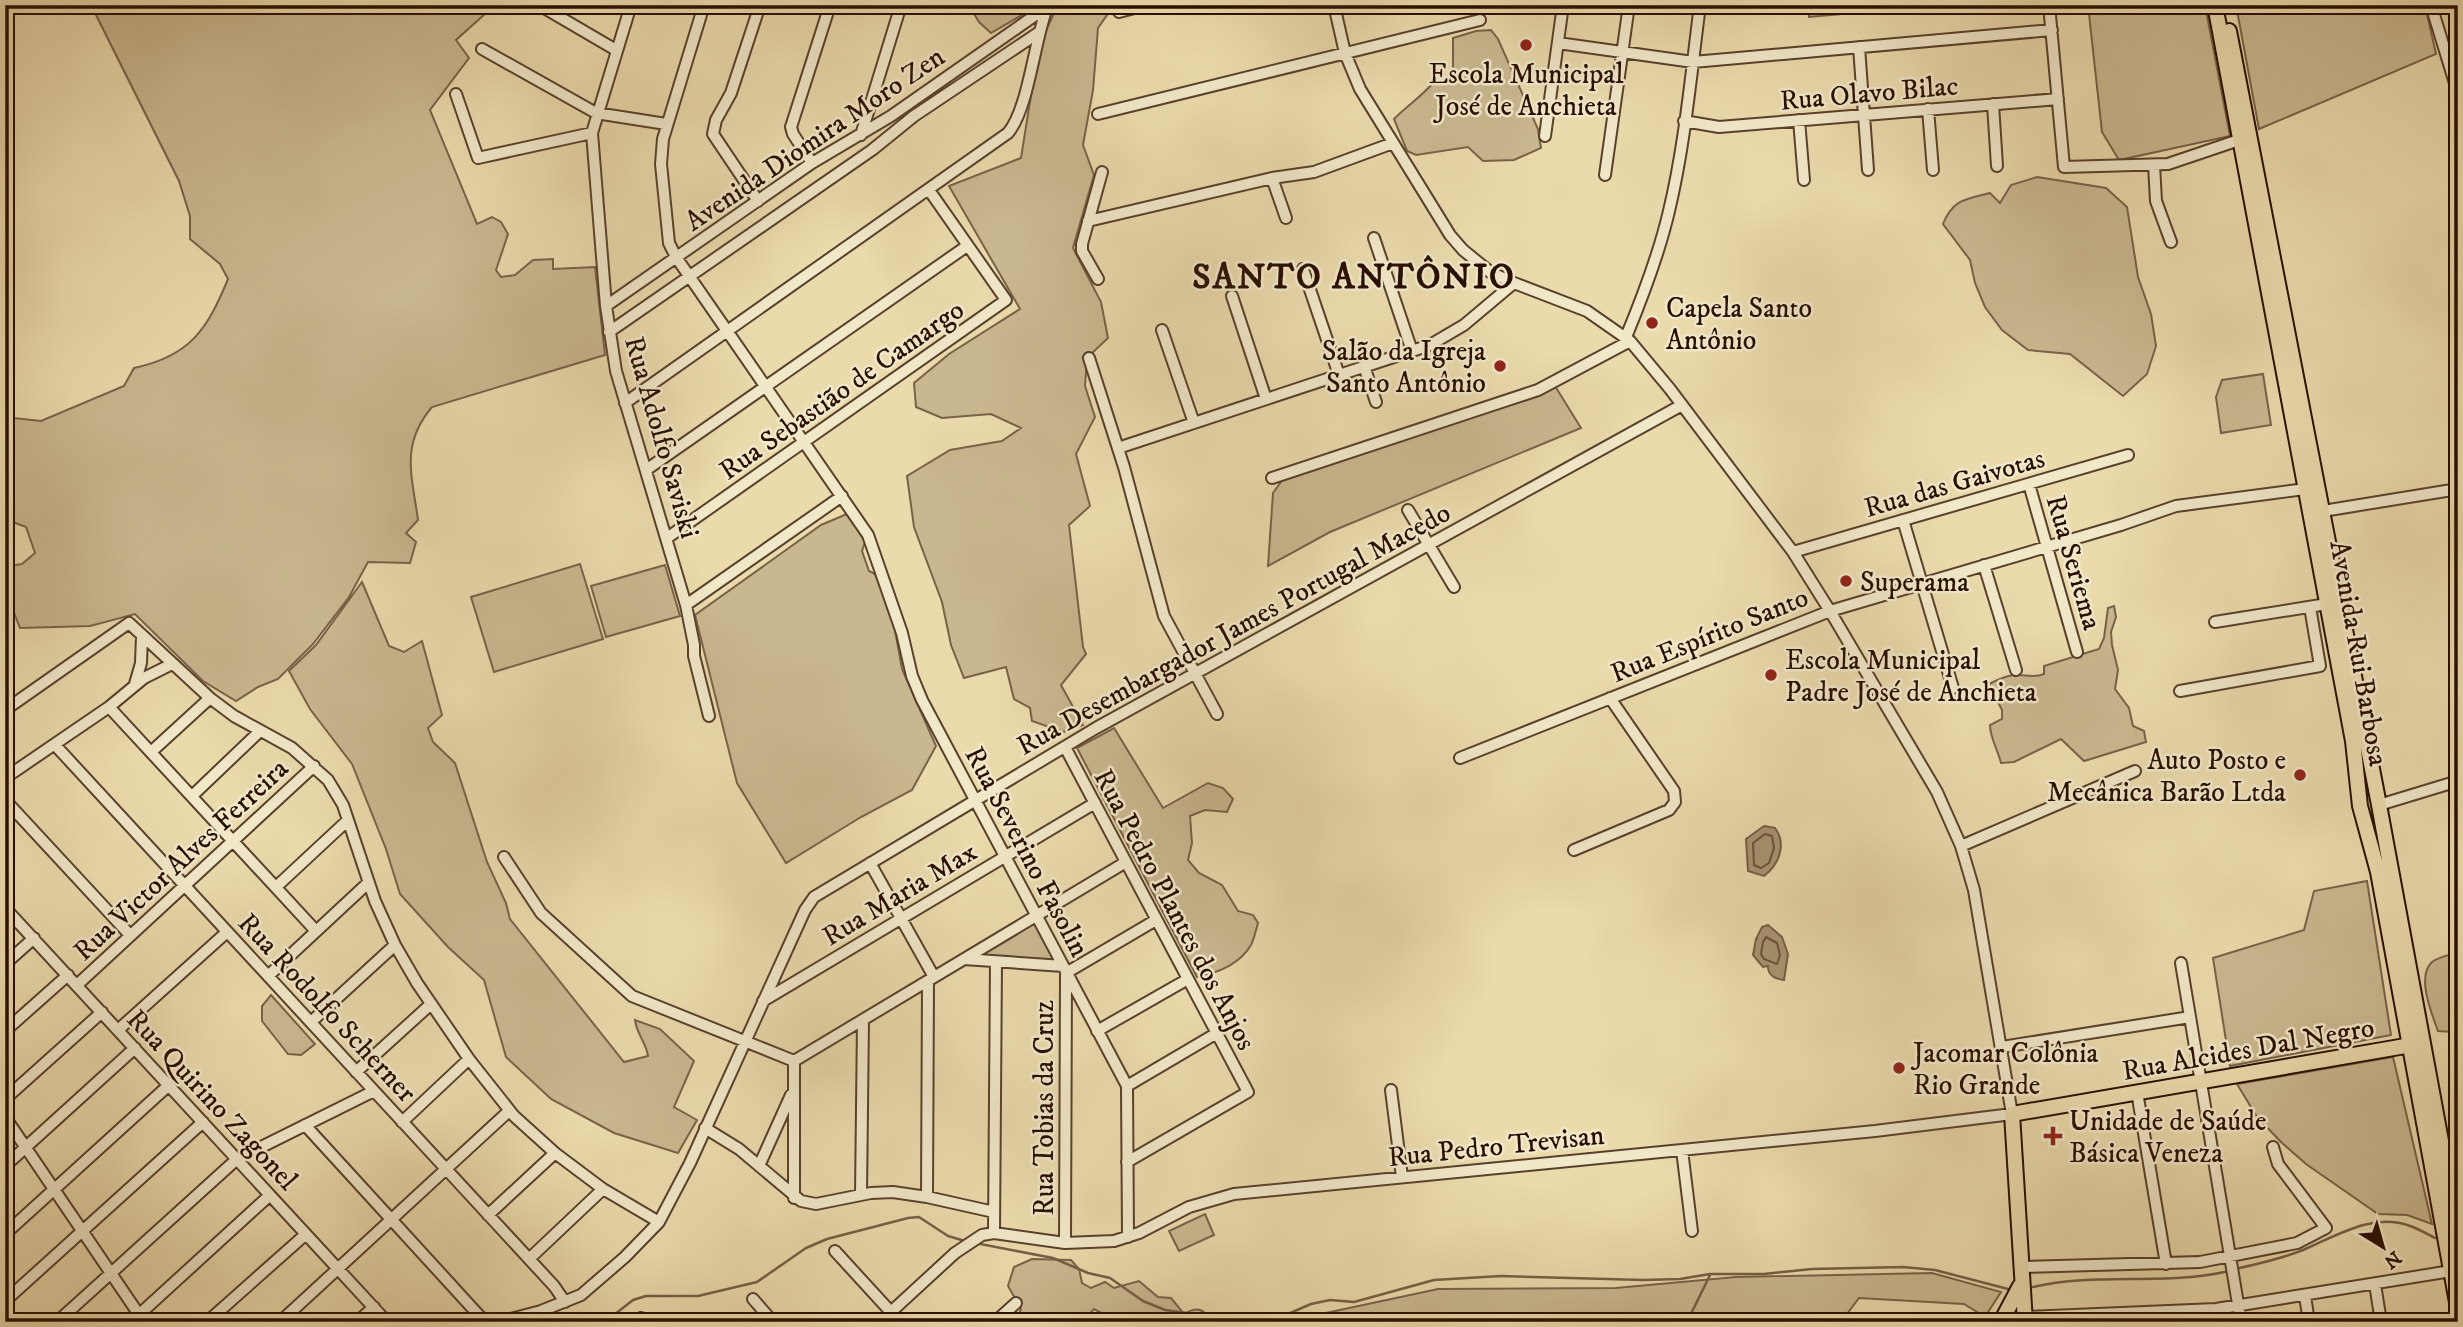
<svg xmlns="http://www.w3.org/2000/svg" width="2463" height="1327" viewBox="0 0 2463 1327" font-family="'IM FELL DW Pica',serif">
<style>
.green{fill:#c9b78f;stroke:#786248;stroke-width:2}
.water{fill:#a89572;stroke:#755f44;stroke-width:2}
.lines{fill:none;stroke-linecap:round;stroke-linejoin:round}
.shore{stroke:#685239;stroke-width:2}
.stream{stroke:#755f44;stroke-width:2.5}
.minor-casing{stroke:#58412b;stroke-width:14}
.major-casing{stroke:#280e00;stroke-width:18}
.minor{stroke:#f1e7c9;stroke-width:10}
.major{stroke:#eadaac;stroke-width:14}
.poi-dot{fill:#8f2418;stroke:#f1e7c9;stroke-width:2.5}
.labels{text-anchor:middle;stroke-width:5;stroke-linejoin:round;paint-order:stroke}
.poi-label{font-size:28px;fill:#280e00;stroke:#f1e7c9;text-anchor:start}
.street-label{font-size:28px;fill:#280e00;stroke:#f1e7c9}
.district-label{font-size:35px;font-weight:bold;letter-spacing:2px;fill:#280e00;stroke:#f1e7c9}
</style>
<rect width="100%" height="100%" fill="#eadaac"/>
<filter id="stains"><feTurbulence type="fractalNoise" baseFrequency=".00286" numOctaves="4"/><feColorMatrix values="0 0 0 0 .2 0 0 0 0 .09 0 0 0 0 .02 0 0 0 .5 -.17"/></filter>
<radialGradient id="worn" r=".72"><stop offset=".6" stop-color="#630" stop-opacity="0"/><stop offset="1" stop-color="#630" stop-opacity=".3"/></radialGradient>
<path class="green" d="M91,5H495L456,40L469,58L430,110L477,224L492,217L501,222L508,234L496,270L501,277L515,275L533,260L553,259V269L595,267L605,355L432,407C400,445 412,475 418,520L406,533L416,542L410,563L368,562L349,597L313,644L278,679L258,687L236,701L203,681L135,614L90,626L20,628L13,610L9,566L22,564L35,553L26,527L13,522L5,525V417L41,421L124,386L134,368C190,356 207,330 228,279L220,264L190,239V216L179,181Z
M969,5H1039L991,33L979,22Z
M1058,5H1114L1098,28L1093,90L1083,145L1094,175L1073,248L1101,302L1108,338L1087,358L1085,386L1095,417L1076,454L1090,506L1069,525L1083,647L1086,654L1061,685L1083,725L1064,732L1032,721L1030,708L1014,699L1006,667L964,678L951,645L942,602L914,527L907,476L950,450L1002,441L1021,428L991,414L942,418L916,407L914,383L949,354L1020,309L949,186L1021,158L1039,45Z
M1808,5H1946L1809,17Z
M2088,5H2205L2230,136L2119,160L2102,132Z
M2236,5H2425L2436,54L2259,129Z
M1491,30L1498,39L1538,129L1541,148L1514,160L1483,161L1468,147L1416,155L1407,151L1394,119C1407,106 1422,96 1434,82L1439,84L1453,81V38L1476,31Z
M2037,177L2106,188L2127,207L2138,277L2151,314L2156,346L2147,374L2123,396L2070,354L2028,350L2002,330L1985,307L1975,283L1970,260L1943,224C1953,199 1966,199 1990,193L2000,203L2011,185Z
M2263,374L2271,425L2221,433L2216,397L2222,380Z
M1555,386L1581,428L1330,532L1268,566L1273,493L1283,479L1394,441L1527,400Z
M849,513L865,542L862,551L869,571L875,574L893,619L902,669L936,746L912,790L861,817L786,863L737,783L695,615L821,525Z
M580,564L603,639L494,672L471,597Z
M665,565L680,616L606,637L591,586Z
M362,582L389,646L404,652L422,641L442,715L428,728L433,742L455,763L487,862L506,903L510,919L624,1062L648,1056C646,1042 637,1035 635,1020L660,1029L694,1061L674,1107L697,1120L678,1153L614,1133L551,1099L506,1057L484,980L448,947L400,894L386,849L352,764L310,709L289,671L316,645Z
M2114,606L2116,617L2111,632L2112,645L2118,670L2115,689L2129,708L2133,726L2144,731L2146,742L2084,761L2061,739L2014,762L2001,763C1998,750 1990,738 1990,725L2002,719V710L1989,684C1997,680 2005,676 2013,675C2025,674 2033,679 2044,674V666L2099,649L2104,638L2108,608Z
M1114,728L1163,808L1208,783L1223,788L1233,799L1227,812L1205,810L1190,816L1192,843L1188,860L1199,873L1222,885L1238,911L1253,915L1258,923C1256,930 1254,939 1251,945C1240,964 1217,973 1197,977L1077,748Z
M2367,881L2391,1035L2230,1066L2213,958L2304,930L2314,891Z
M1035,920L1058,962L971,957Z
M2458,952V1029L2453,1032L2438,1031C2432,1014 2416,977 2432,962C2438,957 2450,955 2458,952Z
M271,995L315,1044L301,1055L288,1054L262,1021V1006Z
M2393,1057L2432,1224L2407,1215L2378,1214L2306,1164L2281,1142L2257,1117L2237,1084Z
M1205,1214L1214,1235L1179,1251L1169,1231Z
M1032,1259L1071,1260L1079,1269L1082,1283L1091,1288L1105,1282L1114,1288L1139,1281L1158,1297L1171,1298L1184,1314C1199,1305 1203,1310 1214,1322H1118L1094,1309L1082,1322H1048L1037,1314C1031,1318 1025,1325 1017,1319L1021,1309L1008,1286L1014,1267Z
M1932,1273L2001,1292L1985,1317L1964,1304L1859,1298L1841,1322H1218L1307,1317L1438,1289L1616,1288L1736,1277Z"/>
<path class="water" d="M1764,826L1775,828C1787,844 1779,865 1764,876L1748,871L1746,839Z
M1768,925L1782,937L1788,954L1784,980C1775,979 1768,976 1768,966L1763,967L1753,955L1756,939L1762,927Z"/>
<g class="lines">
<path class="shore" d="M1765,834L1772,836L1774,848L1769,863L1761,868L1754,865L1753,843Z
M1766,937L1777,943L1780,955L1777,964L1764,959L1761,954L1763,942Z"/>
<path class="stream" d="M975,1243L1053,1258L1088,1273L1110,1278L1143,1301L1165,1310L1201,1315L1232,1314L1246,1319L1263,1321L1281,1317L1311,1304L1330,1300L1354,1302L1434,1280L1501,1276L1643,1280L1680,1279L1710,1274H1764L1812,1269L1903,1267L1935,1270L2008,1289
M2235,1269C2258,1264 2281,1259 2303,1250C2336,1236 2373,1212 2410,1226C2419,1229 2427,1234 2435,1238
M2033,1287C2097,1272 2165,1286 2229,1271
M605,1322L633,1300L646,1296H698L757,1282L806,1248L827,1239L908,1218L919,1217L948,1236L965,1241
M1687,1322L1710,1275"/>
<defs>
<path id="minor" d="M539,5L616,50
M631,5L592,133L606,306L616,371L686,605L694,645V656L709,716
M704,5L663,139L661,164L669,243L676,257L868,535L902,633L912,676L922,700L1127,1086L1128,1237
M2049,5L2064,167L2168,164L2239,140
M2431,5L2458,93
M1119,12L1146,5
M1558,43L1693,62L2052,30
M1859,47L1868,170
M482,49L596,113L666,124
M456,94L478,158L592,133
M1993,104L1997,166
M1928,109L1933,170
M1098,114L1480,20
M1799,120L1804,180
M1684,121L1719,127L2058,99
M861,135L901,5
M1545,136L1563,5
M812,163L793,134L791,127L830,5
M2154,165L2156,201L2171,242
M1605,175L1629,5
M1272,178L1286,218
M758,201L713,134L716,120L731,93L760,5
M1088,221L1272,178L1314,172L1393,143
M1374,238L1412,351
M1303,269L1339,375
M1098,279L1082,251V244L1102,172
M1232,296L1266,399
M606,306L812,163L891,116L1047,7
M1162,330L1194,423
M609,332L872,150L914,116L1038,33
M1626,337C1643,296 1659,254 1669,211C1685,144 1691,74 1700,5
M1089,358L1124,467L1164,616L1217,714
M1364,366L1376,402
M625,403L1008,133C1029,108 1034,40 1048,5
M1118,448L1430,345L1464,325L1514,283
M646,470L967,246
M1272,478L1538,390L1630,341
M2029,484L2077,652
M1408,510L1454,587
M2323,511L2458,489
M1903,520L1953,688
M667,538L1006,300L929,190
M1793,552L2128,455
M1984,565L2016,670
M686,605L842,496
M2215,622L2327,604
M135,684L141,663L142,636
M2180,691L2320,666L2310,607
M109,707L316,931
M5,710L129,623L210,698L234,716L292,748L328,780L343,805L375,901L395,945L417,983L469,1059L514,1116L555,1153L603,1189L659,1222
M55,745L554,1286L565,1302
M1065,747L1248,1092L1127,1162
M151,752L210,698
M1460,758L1830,611L2121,525L2176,506L2305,489
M5,778L109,707L144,678L172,664
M192,796L260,731
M5,800L130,935
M2379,805L2458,781
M1961,846L2135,771
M1574,850L1669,810L1675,802L1674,791L1610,698
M504,857L541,913L632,996L794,1061
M870,863L934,977
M276,887L348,820
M5,908L387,1322
M964,959L1063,966
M2181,963L2241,1322
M5,964L34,938
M268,976L368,883
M77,985L314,766
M763,1001L1095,803
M311,1022L395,945
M118,1030L227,932
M5,1031L68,975
M1097,1031L1188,979
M2002,1047L2190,1017
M794,1061L1126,862
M794,1061V1198
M356,1072L431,1004
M1127,1086L1217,1033
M1391,1090L1402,1177
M2137,1092L2166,1264
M5,1099L102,1012
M5,1117L144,1322
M402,1122L469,1059
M305,1125L485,1322
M705,1128L739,1149L801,1201L816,1204L871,1193L893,1192L927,1197L994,1212
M1682,1150L1692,1231
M5,1166L135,1048
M759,1166L791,1095
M861,1195L863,1020
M927,1197L928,981
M488,1215L555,1153
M994,1233L996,962
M5,1234L169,1085
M1065,1243L1066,973L1156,920
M835,1251L900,1322
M529,1259L603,1189
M2021,1267L2200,1262L2297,1243L2326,1228L2278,1164L2273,1147
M2375,1284L2381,1322
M2305,1296L2309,1322
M753,1299L773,1322
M5,1301L203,1122
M2024,1317L2216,1309L2451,1271
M641,1318L644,1322
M57,1322L237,1159L374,1091
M131,1322L270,1195
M207,1322L306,1234
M280,1322L509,1111
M357,1322L374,1307
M499,1322L541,1311L581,1295L625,1257L659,1222L690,1163L805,910L814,897L1096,728L1682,405
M880,1322L955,1253L982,1235L994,1233L1065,1243L1114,1241L1139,1233L1189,1207L1234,1194L1875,1131L2012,1114L1974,890L1961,846L1937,792L1830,611L1793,552L1670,389L1630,341L1587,311L1514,283L1490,272L1463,250L1450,235L1360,89L1345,53L1334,5
M995,1322L1016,1303"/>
<path id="major" d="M2215,5L2353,741L2360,806L2378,872L2458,1308
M2229,31L2379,805L2458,1233
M2001,1322L2020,1286
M2025,1322L2012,1114L2417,1044"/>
</defs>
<use href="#minor" class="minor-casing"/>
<use href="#major" class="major-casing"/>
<use href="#minor" class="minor"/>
<use href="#major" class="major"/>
</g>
<g class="poi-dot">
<circle cx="1526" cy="45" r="7"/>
<circle cx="1652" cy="323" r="7"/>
<circle cx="1500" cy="366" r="7"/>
<circle cx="1846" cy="581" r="7"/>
<circle cx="1771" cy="675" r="7"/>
<circle cx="2300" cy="775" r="7"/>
<circle cx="1899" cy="1068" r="7"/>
<path d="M2049.5 1125.5h7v7h7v7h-7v7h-7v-7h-7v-7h7z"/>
</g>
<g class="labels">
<g class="poi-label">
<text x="1526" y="83" text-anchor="middle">Escola Municipal<tspan x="1526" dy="32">José de Anchieta</tspan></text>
<text x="1666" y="317">Capela Santo<tspan x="1666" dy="32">Antônio</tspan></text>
<text x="1486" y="360" text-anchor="end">Salão da Igreja<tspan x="1486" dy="32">Santo Antônio</tspan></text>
<text x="1860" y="591">Superama</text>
<text x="1785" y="669">Escola Municipal<tspan x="1785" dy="32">Padre José de Anchieta</tspan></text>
<text x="2286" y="769" text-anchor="end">Auto Posto e<tspan x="2286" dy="32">Mecânica Barão Ltda</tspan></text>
<text x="1913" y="1062">Jacomar Colônia<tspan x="1913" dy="32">Rio Grande</tspan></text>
<text x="2069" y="1130">Unidade de Saúde<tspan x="2069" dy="32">Básica Veneza</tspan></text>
</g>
<g class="street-label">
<text transform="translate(1869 92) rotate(-5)" y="10">Rua Olavo Bilac</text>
<text transform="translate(814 138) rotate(-34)" y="10">Avenida Diomira Moro Zen</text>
<text transform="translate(841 389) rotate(-35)" y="10">Rua Sebastião de Camargo</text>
<text transform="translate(663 437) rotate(74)" y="10">Rua Adolfo Saviski</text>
<text transform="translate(1954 482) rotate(-16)" y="10">Rua das Gaivotas</text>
<text transform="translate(2075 562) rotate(74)" y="10">Rua Seriema</text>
<text transform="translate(1233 628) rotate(-29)" y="10">Rua Desembargador James Portugal Macedo</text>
<text transform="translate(1709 634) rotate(-22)" y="10">Rua Espírito Santo</text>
<text transform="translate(2360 653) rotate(80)" y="10">Avenida Rui Barbosa</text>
<text transform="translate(1028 851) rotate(62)" y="10">Rua Severino Fasolin</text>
<text transform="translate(180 859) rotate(-43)" y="10">Rua Victor Alves Ferreira</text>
<text transform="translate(899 893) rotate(-31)" y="10">Rua Maria Max</text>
<text transform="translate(1176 909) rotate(62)" y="10">Rua Pedro Plantes dos Anjos</text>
<text transform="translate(328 1007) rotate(47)" y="10">Rua Rodolfo Scherner</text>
<text transform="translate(2248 1048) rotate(-10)" y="10">Rua Alcides Dal Negro</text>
<text transform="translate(213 1099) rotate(47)" y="10">Rua Quirino Zagonel</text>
<text transform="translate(1043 1108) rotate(-90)" y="10">Rua Tobias da Cruz</text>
<text transform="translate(1496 1145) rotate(-6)" y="10">Rua Pedro Trevisan</text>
</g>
<g class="district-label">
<text x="1354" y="288">SANTO ANTÔNIO</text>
</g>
</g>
<rect width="2463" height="1327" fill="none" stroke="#eadaac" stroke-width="28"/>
<rect x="7" y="7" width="2449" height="1313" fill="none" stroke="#280e00" stroke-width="3.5"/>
<rect x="14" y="14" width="2435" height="1299" fill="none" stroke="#280e00" stroke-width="2"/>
<g transform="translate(2383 1247) rotate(143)" stroke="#f1e7c9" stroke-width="5" paint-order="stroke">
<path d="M0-5L12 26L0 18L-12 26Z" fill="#280e00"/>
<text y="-10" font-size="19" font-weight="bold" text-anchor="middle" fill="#280e00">N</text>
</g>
<rect width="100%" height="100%" filter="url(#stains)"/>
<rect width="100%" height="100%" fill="url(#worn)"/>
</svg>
